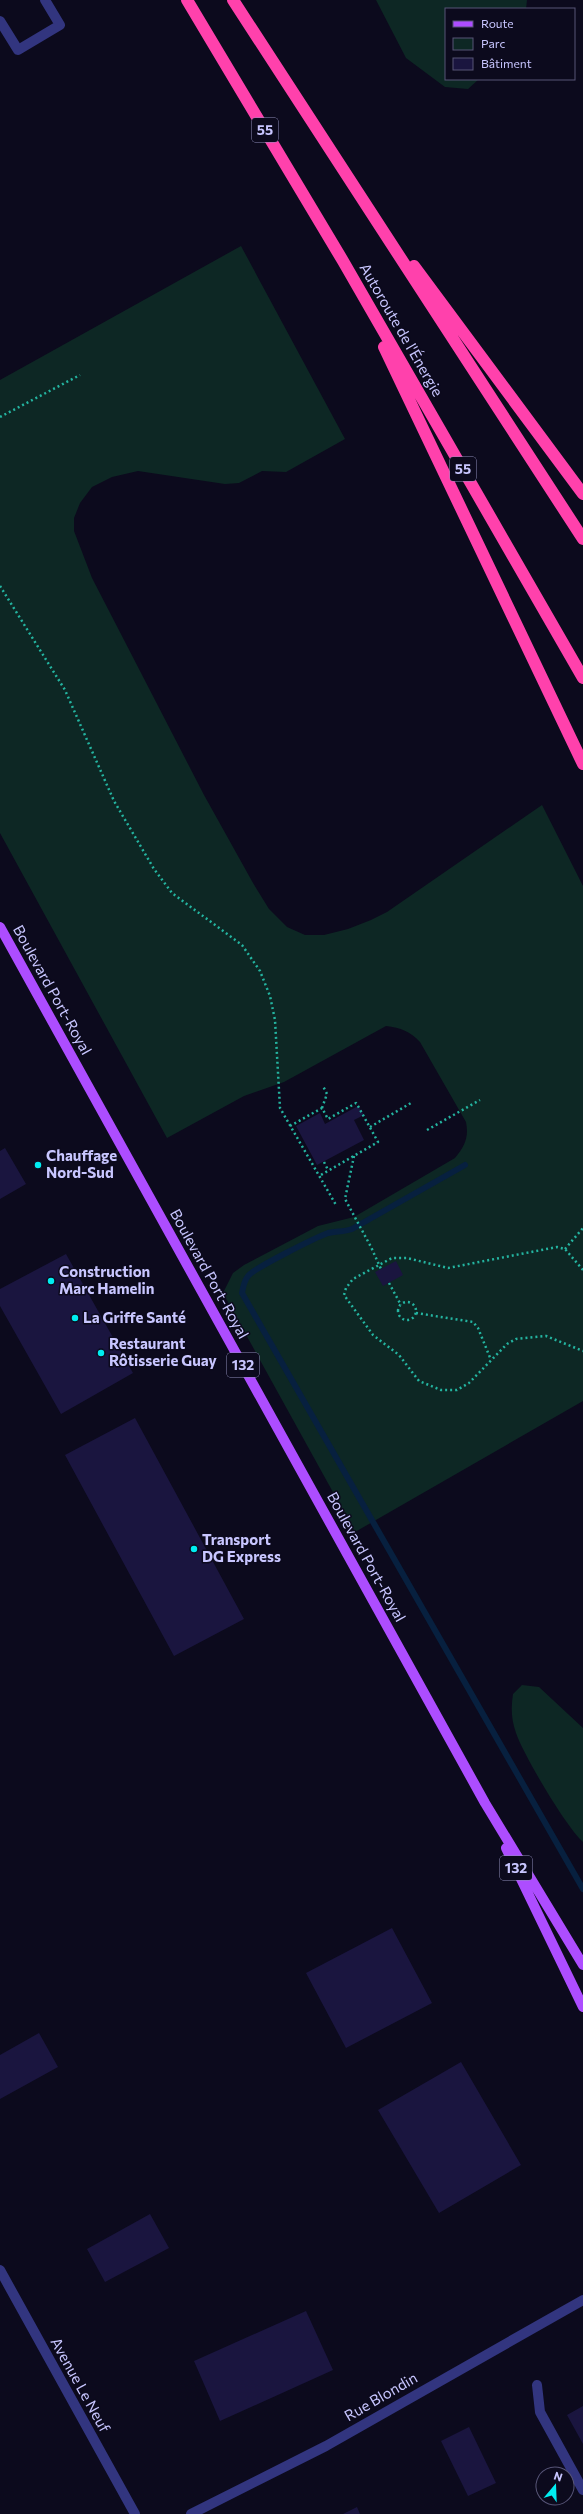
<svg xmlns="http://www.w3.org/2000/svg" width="583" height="2514" viewBox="0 0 583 2514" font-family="Commissioner,sans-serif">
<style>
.green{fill:#0d2724}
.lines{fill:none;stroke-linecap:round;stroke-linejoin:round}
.stream{stroke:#07203f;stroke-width:6}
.building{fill:#1a153f}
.path{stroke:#24b4a0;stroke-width:2.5;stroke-dasharray:2 3;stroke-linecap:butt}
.service{stroke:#32357f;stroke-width:10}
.minor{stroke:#32357f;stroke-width:10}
.primary{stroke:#ad4dff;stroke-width:10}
.motorway{stroke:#ff41ac;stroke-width:12}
.poi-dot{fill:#00edf1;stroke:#0c0a1d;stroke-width:1.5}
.labels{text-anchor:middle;stroke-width:3;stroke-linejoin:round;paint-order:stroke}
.shield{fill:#0c0a1d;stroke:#908ebb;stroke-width:1}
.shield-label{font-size:14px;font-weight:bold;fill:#c8c6ff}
.street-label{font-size:15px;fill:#c8c6ff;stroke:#0c0a1d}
.poi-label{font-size:15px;font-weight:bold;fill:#c8c6ff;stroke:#0c0a1d;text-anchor:start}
</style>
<rect width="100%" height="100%" fill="#0c0a1d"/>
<path class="green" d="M376,0H527L526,9H446V79H479L468,89L445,87L406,58Z
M241,246L345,439L286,472L262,471L239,483L225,484L138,471L112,477L92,487L80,503L74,518V531L92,578L204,795L253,883L269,909L287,927L305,935H324L348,929L371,920L387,912L542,805L583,886V1401L355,1532L223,1293L233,1273L244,1265L318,1226L354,1217L455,1158C465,1146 469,1137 466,1122L420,1042C410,1031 401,1028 386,1026L284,1082L244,1096L167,1138L0,833V380Z
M522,1685L539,1687L583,1728V1842C566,1827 523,1754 516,1733C511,1719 511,1707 513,1694Z"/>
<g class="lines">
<path class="stream" d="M465,1165L352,1229C344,1232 336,1231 328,1233C317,1237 254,1268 248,1276C244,1281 243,1287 242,1293L583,1889"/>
</g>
<path class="building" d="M358,1106L364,1115L354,1120L364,1140L317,1165L296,1126L320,1113L325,1124Z
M5,1148L26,1184L0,1199V1151Z
M66,1254L133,1373L61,1414L0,1306V1289Z
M396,1261L403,1275L383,1286L375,1272Z
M135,1418L244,1619L174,1656L65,1455Z
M392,1928L432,2003L346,2048L306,1973Z
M39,2033L58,2067L0,2099V2055Z
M461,2062L521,2165L439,2213L378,2110Z
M150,2214L169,2248L105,2282L87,2249Z
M306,2311L333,2370L220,2421L194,2361Z
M583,2406V2444L567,2415Z
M469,2427L496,2483L468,2496L441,2441Z
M357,2507L360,2514H343Z"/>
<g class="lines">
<path class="path" d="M0,417L80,375
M0,586L65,690L114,801L154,869L172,893L242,945L260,971L270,996L275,1020L280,1108L336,1205
M322,1108L327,1094L323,1086
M290,1126L322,1108L328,1119L356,1103L358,1106L378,1142L319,1176
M370,1127L411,1103
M427,1130L480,1100
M354,1156L345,1199L371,1247L381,1269
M324,1162L328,1170
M565,1249L583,1228
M583,1270L565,1249L557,1247L448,1268L407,1258H392L353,1279L346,1288L344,1295L373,1335L399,1355L419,1381L441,1390H457L469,1383L507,1344L516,1339L546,1336L583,1351
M389,1283L401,1305
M398 1311a9 9 0 1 1 18 0a9 9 0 1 1-18 0Z
M416,1313L473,1322L478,1328L491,1360"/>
<path class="service" d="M0,21L18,50L60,25L45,0
M537,2385L540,2412L583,2490"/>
<path class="minor" d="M0,2270L135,2514
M191,2514L326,2446L583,2300"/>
<path class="primary" d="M0,927L485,1803L583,1965
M506,1848L583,2007"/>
<path class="motorway" d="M187,0L343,261L583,678
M233,0L583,539
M414,266L583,494
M384,347L583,764"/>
</g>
<g class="poi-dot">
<circle cx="38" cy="1165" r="4"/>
<circle cx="51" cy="1281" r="4"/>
<circle cx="75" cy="1318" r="4"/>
<circle cx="101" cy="1353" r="4"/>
<circle cx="194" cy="1549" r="4"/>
</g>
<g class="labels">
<g class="shield">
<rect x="252" y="118" width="26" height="24" rx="3"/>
<rect x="450" y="457" width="26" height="24" rx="3"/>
<rect x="227" y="1353" width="32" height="24" rx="3"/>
<rect x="500" y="1856" width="32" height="24" rx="3"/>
</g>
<g class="shield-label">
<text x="265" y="135">55</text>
<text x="463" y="474">55</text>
<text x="243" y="1370">132</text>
<text x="516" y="1873">132</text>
</g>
<g class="street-label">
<text transform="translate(401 330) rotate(60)" y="5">Autoroute de l'Énergie</text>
<text transform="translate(52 990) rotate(61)" y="5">Boulevard Port-Royal</text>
<text transform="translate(209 1274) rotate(61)" y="5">Boulevard Port-Royal</text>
<text transform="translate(366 1557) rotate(61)" y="5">Boulevard Port-Royal</text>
<text transform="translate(80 2385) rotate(61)" y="5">Avenue Le Neuf</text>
<text transform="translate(381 2397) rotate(-30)" y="5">Rue Blondin</text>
</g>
<g class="poi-label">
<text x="46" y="1161">Chauffage<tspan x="46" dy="17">Nord-Sud</tspan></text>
<text x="59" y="1277">Construction<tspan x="59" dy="17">Marc Hamelin</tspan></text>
<text x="83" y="1323">La Griffe Santé</text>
<text x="109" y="1349">Restaurant<tspan x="109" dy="17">Rôtisserie Guay</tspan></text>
<text x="202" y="1545">Transport<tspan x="202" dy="17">DG Express</tspan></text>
</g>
</g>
<rect x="445" y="8" width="130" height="72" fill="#0c0a1d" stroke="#575577"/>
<rect x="453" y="21" width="20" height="6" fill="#ad4dff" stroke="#575577"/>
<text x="481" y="28" font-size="12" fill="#c8c6ff">Route</text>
<rect x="453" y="38" width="20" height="12" fill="#0d2724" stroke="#575577"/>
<text x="481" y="48" font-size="12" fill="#c8c6ff">Parc</text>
<rect x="453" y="58" width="20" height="12" fill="#1a153f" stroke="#575577"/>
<text x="481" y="68" font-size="12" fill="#c8c6ff">Bâtiment</text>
<g transform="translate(555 2486) rotate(19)"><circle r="19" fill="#0c0a1d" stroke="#575577"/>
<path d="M0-3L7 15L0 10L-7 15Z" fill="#00edf1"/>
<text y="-6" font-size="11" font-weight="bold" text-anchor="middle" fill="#c8c6ff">N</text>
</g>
</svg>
